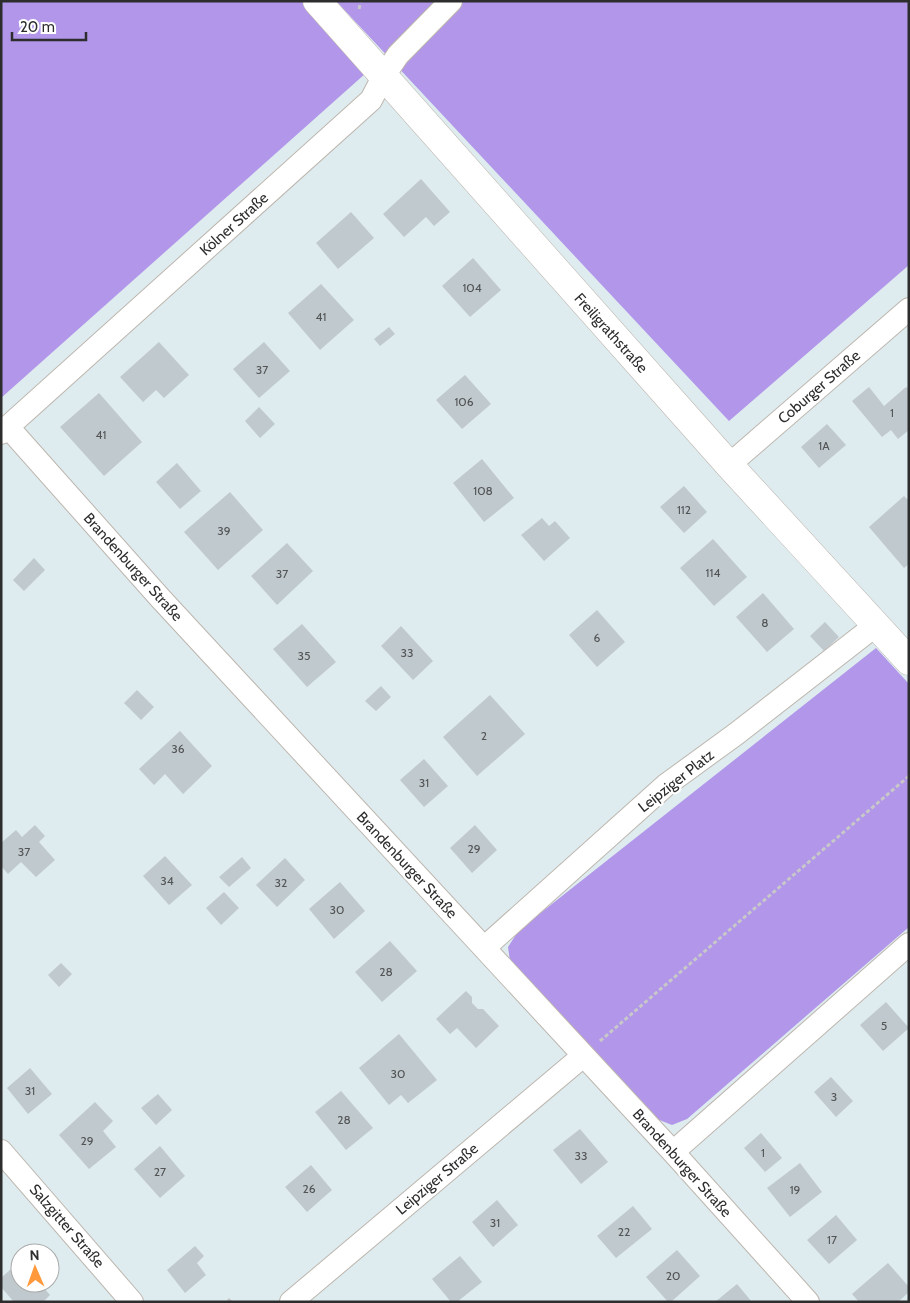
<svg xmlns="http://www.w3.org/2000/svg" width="910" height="1303" viewBox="0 0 910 1303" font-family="Cabin,sans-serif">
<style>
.green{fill:#b196ea}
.building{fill:#c0c9ce}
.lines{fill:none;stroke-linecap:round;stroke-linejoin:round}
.street-casing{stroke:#bdb6ae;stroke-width:24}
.secondary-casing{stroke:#bdb6ae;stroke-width:29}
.path{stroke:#c8c8c8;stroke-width:3;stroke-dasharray:4 2.5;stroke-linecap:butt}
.street{stroke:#fff;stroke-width:22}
.secondary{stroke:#fff;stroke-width:28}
.labels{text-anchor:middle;stroke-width:4.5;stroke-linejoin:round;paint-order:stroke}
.number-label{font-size:12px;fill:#525455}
.street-label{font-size:15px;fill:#2d2d2d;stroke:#fff}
</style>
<rect width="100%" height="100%" fill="#deebef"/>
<path class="green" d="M1,1H302L366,73L1,398Z
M336,1H909V265L729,421Z
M876,648L909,684V927L687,1119L672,1125L657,1119L510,961L508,947L519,930Z"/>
<path class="building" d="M421,179L450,212L434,226L426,217L404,237L383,214Z
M351,212L374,238L338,269L316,243Z
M473,258L501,290L470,317L442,286Z
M321,284L354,320L320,350L288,313Z
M389,327L395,334L380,346L374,339Z
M159,342L189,375L164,398L156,390L143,402L120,377Z
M264,342L290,371L259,398L233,369Z
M465,375L491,404L462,429L436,400Z
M869,387L884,406L906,387L909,389V430L898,439L891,430L882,437L852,401Z
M99,393L142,442L104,476L60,427Z
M259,407L275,424L260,438L245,421Z
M827,424L846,445L819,468L801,447Z
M482,459L514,498L484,522L453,483Z
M177,463L201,491L180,509L156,482Z
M684,486L707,512L684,533L660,507Z
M230,492L263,530L218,570L184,532Z
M904,496L909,501V564L904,568L869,527Z
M542,518L549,526L555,521L570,538L544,561L521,535Z
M713,539L747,577L714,606L680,568Z
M287,543L313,571L277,605L251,576Z
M34,558L45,570L24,591L13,580Z
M763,593L794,629L767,652L736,617Z
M597,610L625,642L597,667L569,635Z
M825,622L839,637L824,651L810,636Z
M302,624L336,662L307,687L273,649Z
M401,626L433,661L413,680L381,646Z
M381,686L391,697L376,711L365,701Z
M137,690L154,707L141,720L124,703Z
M490,695L525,734L477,776L443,737Z
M180,731L212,766L183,794L165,774L154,785L139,769Z
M424,759L448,786L424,807L400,780Z
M35,825L45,836L39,842L55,860L36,877L21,862L8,874L1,866V843L16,830L22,837Z
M475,825L497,850L472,873L450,848Z
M165,856L192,885L169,905L143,876Z
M242,857L251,868L229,887L219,877Z
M285,858L305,880L277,907L256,885Z
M340,882L365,911L334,939L309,909Z
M224,892L239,908L221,925L206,908Z
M390,941L417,971L382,1002L355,972Z
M61,963L72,974L59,987L48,975Z
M466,991L472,997V1003L478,1009H483L499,1026L476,1048L457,1028L450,1034L436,1019Z
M886,1002L909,1028L883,1051L860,1025Z
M399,1034L437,1080L408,1103L401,1095L389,1105L359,1068Z
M30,1068L52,1094L28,1114L7,1088Z
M831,1077L853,1101L836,1117L814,1092Z
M341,1091L373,1128L346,1150L315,1112Z
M158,1094L172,1110L156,1125L141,1108Z
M95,1102L113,1121L103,1131L116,1147L89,1169L59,1135Z
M580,1129L608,1162L581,1184L553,1150Z
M761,1133L782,1158L765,1172L744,1148Z
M160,1146L185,1176L160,1198L134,1169Z
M800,1163L822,1192L790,1217L767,1188Z
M311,1165L332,1190L307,1212L285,1187Z
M497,1200L518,1225L493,1247L472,1222Z
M633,1206L652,1229L616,1258L597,1236Z
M836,1215L857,1240L829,1264L807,1240Z
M195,1246L204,1256L197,1263L206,1275L185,1293L167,1270Z
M677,1250L700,1276L671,1302H668L646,1277Z
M460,1256L482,1282L457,1302H451L432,1279Z
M20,1261V1283H45L42,1286L50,1295L43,1302H14L1,1287V1278Z
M50,1262L58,1272L50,1279Z
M888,1263L909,1287V1292L898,1302H859L852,1294Z
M737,1284L752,1302H715Z"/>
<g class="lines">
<defs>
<path id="street" d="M8,427L161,599L673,1152L808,1302
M1,433L371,100L383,77L398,55L451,1
M729,465L909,309
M484,948L666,785L736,734L876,625
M1,1151L132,1302
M673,1152L909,944
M291,1302L583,1056"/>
<path id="secondary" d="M317,1L729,465L909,661"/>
</defs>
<use href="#street" class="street-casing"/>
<use href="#secondary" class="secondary-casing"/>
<path class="path" d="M359,9L361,1
M600,1041L909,776
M228,1299L231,1302"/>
<use href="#street" class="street"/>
<use href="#secondary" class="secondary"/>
</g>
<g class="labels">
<g class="number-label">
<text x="472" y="292">104</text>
<text x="321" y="321">41</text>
<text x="262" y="374">37</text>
<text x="464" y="406">106</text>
<text x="892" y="417">1</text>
<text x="101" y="439">41</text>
<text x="824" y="450">1A</text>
<text x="483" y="495">108</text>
<text x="684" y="514">112</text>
<text x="224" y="535">39</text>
<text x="713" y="577">114</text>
<text x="282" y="578">37</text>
<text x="765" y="627">8</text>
<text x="597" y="642">6</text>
<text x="407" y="657">33</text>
<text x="304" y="660">35</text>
<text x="484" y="740">2</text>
<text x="178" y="753">36</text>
<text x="424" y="787">31</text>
<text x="474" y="853">29</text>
<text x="24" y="856">37</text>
<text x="167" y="885">34</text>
<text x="281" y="887">32</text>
<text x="337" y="914">30</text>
<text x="386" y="976">28</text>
<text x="884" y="1030">5</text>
<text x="398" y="1078">30</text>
<text x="30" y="1095">31</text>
<text x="834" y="1101">3</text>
<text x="344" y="1124">28</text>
<text x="87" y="1145">29</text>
<text x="763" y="1157">1</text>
<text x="581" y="1160">33</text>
<text x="160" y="1176">27</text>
<text x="309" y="1193">26</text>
<text x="795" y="1194">19</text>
<text x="495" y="1227">31</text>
<text x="624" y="1236">22</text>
<text x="832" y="1244">17</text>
<text x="673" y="1280">20</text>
</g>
<g class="street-label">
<text transform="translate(234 224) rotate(-42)" y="5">Kölner Straße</text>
<text transform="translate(611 333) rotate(48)" y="5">Freiligrathstraße</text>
<text transform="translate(819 387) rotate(-41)" y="5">Coburger Straße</text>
<text transform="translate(133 567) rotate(48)" y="5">Brandenburger Straße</text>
<text transform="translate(676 781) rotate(-38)" y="5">Leipziger Platz</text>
<text transform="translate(407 865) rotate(47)" y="5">Brandenburger Straße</text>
<text transform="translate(682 1163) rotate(48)" y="5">Brandenburger Straße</text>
<text transform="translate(437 1179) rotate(-40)" y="5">Leipziger Straße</text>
<text transform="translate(67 1226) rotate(49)" y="5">Salzgitter Straße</text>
</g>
</g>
<rect width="910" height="1303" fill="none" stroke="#2d2d2d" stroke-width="5"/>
<g transform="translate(35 1268) rotate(358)"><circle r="24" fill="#ffffff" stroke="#ababab"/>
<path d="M0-4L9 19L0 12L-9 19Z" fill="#ff993b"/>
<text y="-8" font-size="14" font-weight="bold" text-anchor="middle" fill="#2d2d2d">N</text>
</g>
<path d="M12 32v8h74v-8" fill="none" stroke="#2d2d2d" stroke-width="2.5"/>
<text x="20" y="32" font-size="15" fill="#2d2d2d" stroke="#ffffff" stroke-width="4" paint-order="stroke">20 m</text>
</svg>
